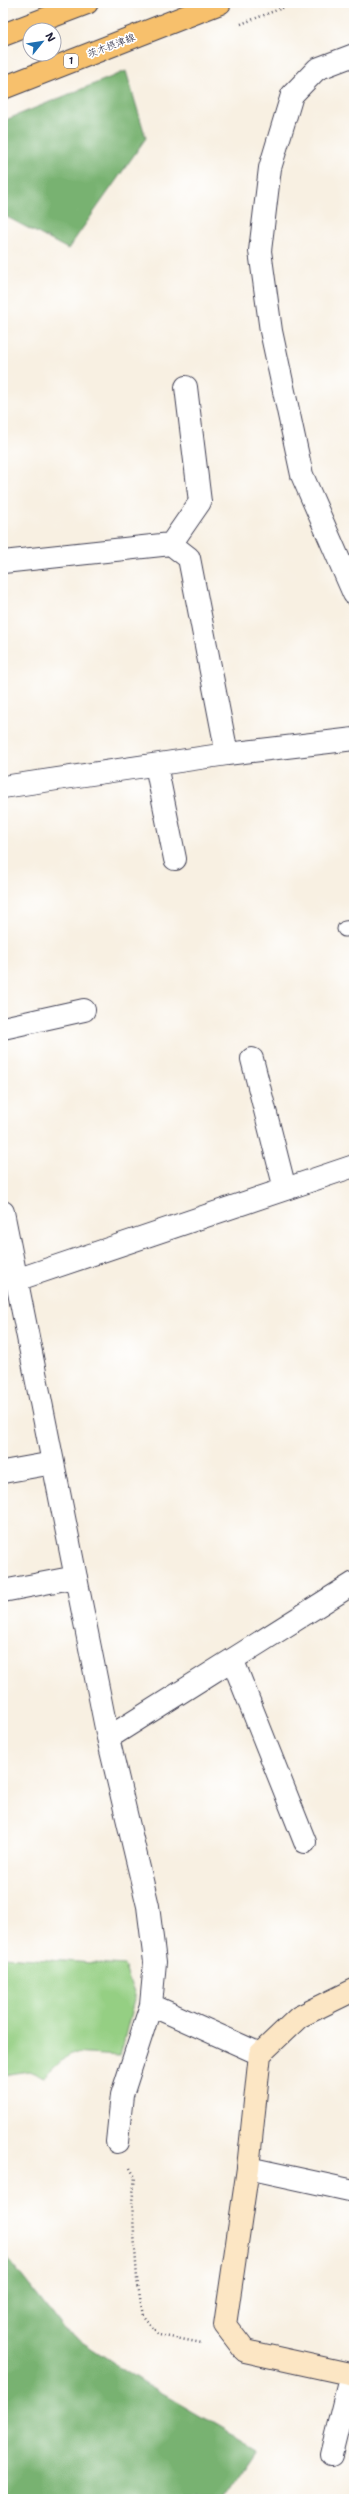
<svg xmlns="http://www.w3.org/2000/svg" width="357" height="2502" viewBox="0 0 357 2502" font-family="'Shantell Sans','Klee One',sans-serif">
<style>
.green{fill:#95cf83;stroke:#5c785f}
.forest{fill:#78b271;stroke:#4d6a56}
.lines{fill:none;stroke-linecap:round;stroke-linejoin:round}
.lane-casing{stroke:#424154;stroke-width:17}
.street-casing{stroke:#424154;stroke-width:24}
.secondary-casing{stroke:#424154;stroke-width:24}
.primary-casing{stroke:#424154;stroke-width:24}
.path{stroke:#424154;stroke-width:2.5;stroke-dasharray:1 3;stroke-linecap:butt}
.lane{stroke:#fff;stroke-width:15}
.street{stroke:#fff;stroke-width:22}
.secondary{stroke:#fce6c4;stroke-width:22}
.primary{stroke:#f7c06c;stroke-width:22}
.labels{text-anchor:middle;stroke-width:3.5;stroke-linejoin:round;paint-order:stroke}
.shield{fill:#fff;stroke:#646476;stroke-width:1}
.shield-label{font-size:9px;font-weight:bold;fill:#22223b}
.street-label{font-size:10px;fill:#22223b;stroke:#fff}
</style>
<rect width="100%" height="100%" fill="#fff"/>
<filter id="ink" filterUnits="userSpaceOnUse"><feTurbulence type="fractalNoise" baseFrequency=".025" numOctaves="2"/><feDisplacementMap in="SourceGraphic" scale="8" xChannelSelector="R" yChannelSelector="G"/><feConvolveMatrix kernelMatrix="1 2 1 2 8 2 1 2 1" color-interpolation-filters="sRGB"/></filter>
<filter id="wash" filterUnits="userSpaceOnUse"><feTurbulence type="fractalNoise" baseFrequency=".012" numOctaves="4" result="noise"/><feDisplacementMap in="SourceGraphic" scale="16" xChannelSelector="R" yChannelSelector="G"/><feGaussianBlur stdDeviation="0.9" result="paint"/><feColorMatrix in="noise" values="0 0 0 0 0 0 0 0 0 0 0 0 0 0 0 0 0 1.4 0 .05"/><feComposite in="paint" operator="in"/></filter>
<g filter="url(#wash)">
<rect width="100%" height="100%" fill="#f8f0e2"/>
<path class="green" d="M3,1957L124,1965L135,1996L120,2056L70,2053L44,2077L30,2071L3,2075Z"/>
<path class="forest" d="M126,71L146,138L68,249L3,215V121Z
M3,2252L65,2331L142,2381L257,2448L222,2499H3Z"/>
</g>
<g filter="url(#ink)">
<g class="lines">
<defs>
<path id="lane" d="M345,929L354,928"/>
<path id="street" d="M354,55L317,69L292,95L270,168L260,251L271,331L302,475L354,594
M171,544L200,502L186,387
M3,562L171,544L189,558L227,754
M156,765L175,859
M3,787L227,754L354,739
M3,1028L84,1010
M252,1059L285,1189
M3,1212L108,1738L148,1906L155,1962L151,2005L122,2095L117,2142
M16,1280L354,1166
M3,1472L53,1463
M3,1591L76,1577
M233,1661L305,1842
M108,1738L354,1583
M151,2005L260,2054
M248,2168L354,2191
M331,2455L351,2374"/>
<path id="secondary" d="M354,1990L299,2017L260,2054L248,2168L225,2325L245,2351L354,2375"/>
<path id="primary" d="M3,35L87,3
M3,88L220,3"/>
</defs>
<use href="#lane" class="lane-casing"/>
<use href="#street" class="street-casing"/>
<use href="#secondary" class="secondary-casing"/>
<use href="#primary" class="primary-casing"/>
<path class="path" d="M241,24L295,3
M130,2168L135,2177L132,2202L137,2279L143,2316L159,2335L202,2343"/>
<use href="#lane" class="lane"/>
<use href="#street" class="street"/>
<use href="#secondary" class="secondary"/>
<use href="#primary" class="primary"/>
</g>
</g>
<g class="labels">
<rect class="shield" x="64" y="54" width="14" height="14" rx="3"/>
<g class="shield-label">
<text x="71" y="64">1</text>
</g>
<g class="street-label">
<text transform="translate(111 45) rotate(-21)" y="4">茨木摂津線</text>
</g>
</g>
<rect width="357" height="2502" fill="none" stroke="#fff" stroke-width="16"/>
<g transform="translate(42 42) rotate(60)"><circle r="19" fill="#ffffff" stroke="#a7a7b1"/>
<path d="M0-3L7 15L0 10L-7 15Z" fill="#1f6fb2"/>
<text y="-6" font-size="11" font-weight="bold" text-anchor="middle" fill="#22223b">N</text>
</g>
</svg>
